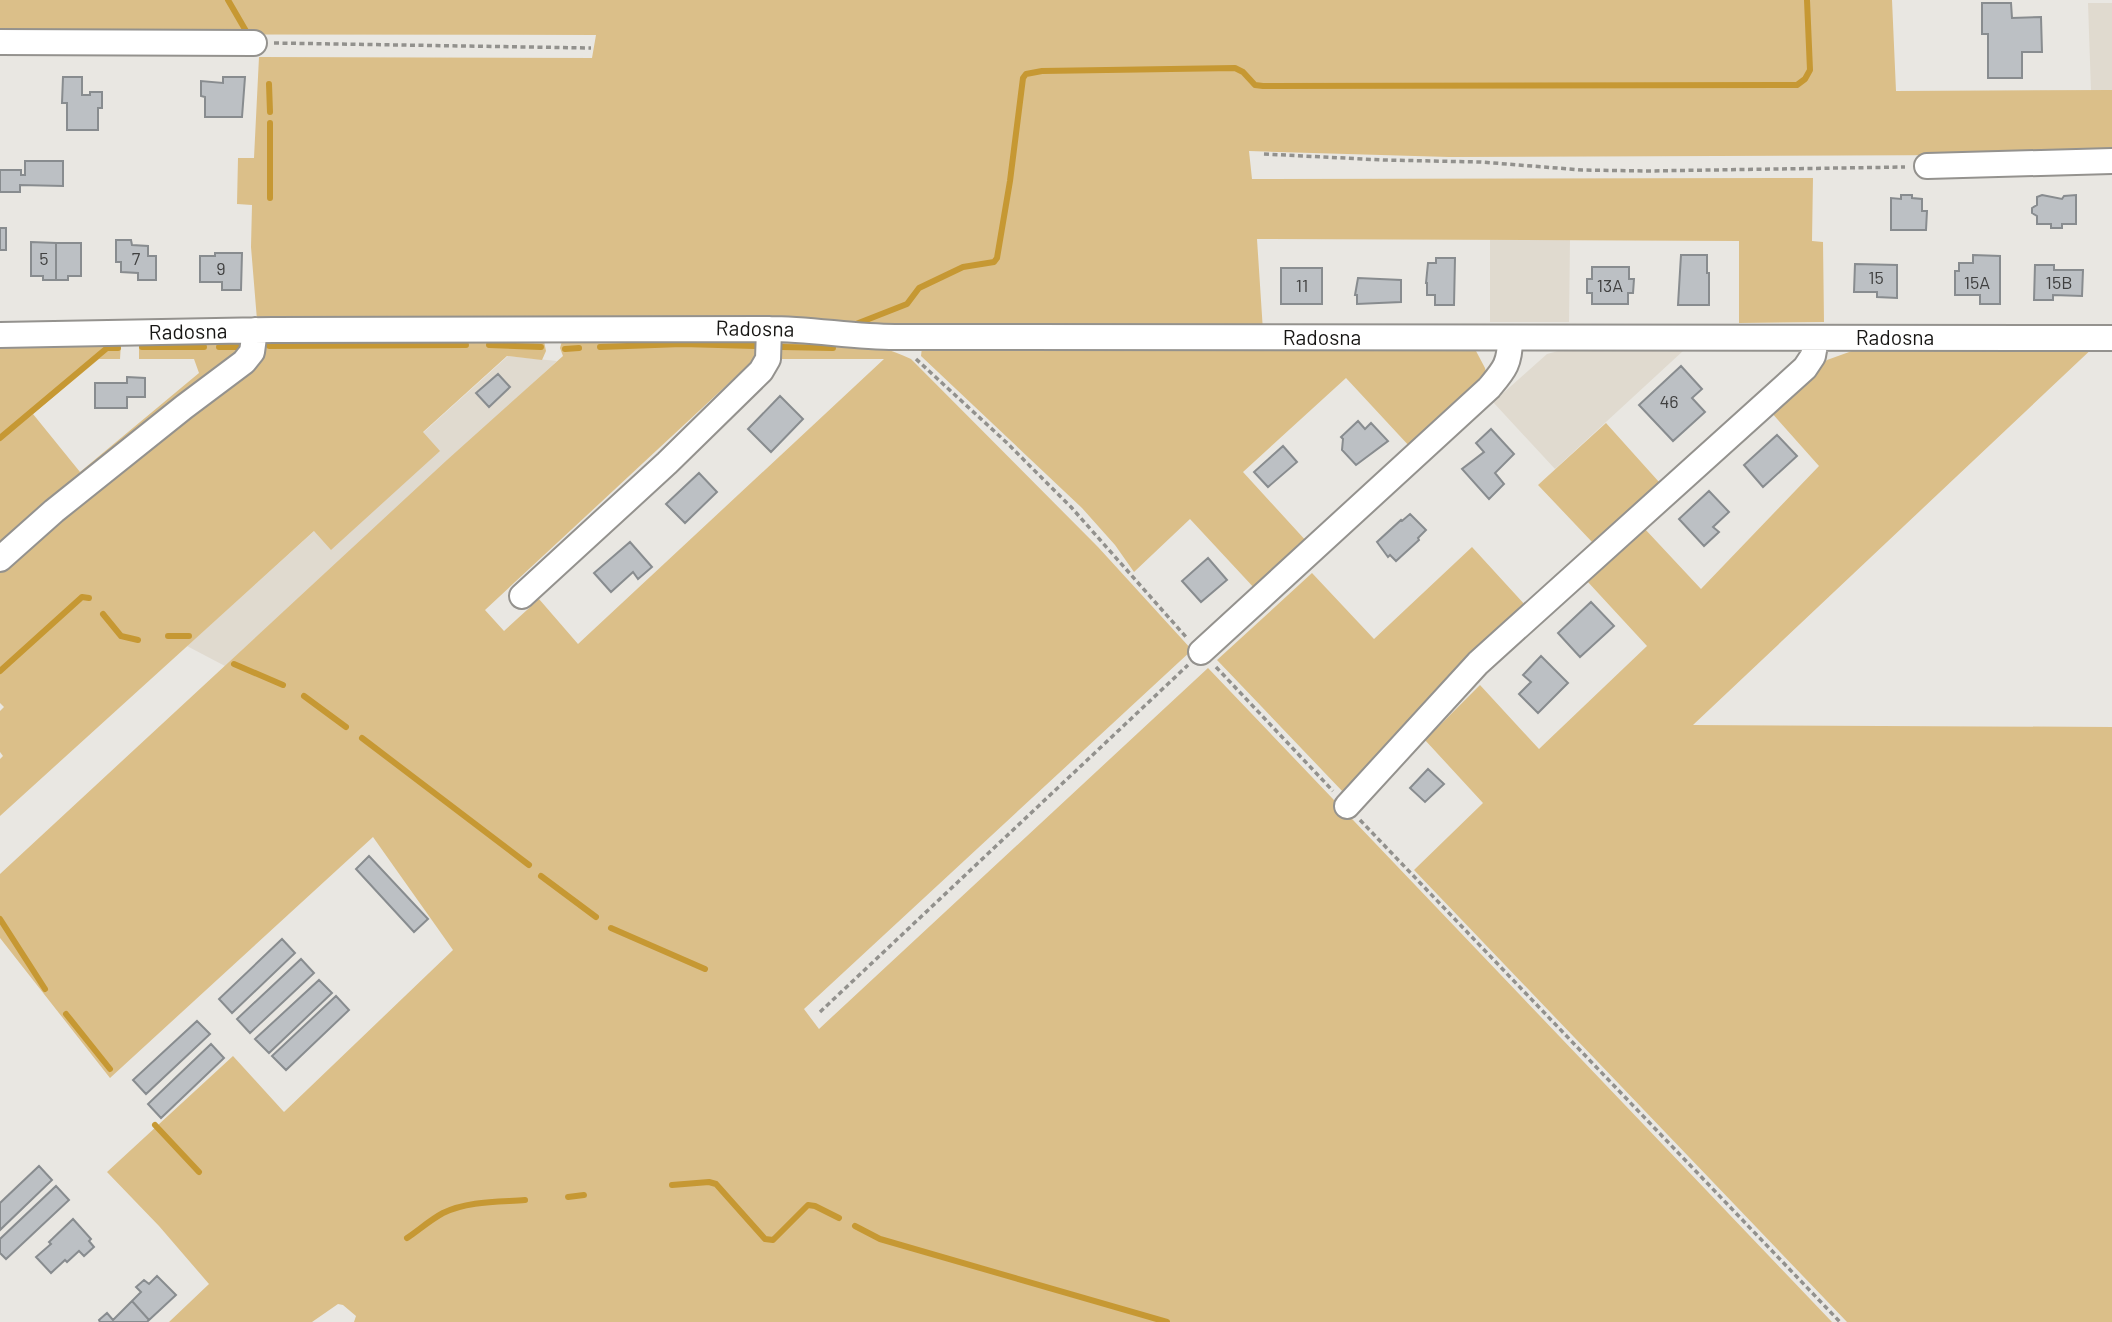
<svg xmlns="http://www.w3.org/2000/svg" width="2112" height="1322" viewBox="0 0 2112 1322" font-family="Barlow,sans-serif">
<style>
.built{fill:#e0dacf}
.green{fill:#dbbf89}
.lines{fill:none;stroke-linecap:round;stroke-linejoin:round}
.stream{stroke:#c69833;stroke-width:6}
.building{fill:#bcc0c4;stroke:#888c8f;stroke-width:2}
.minor-casing{stroke:#94928e;stroke-width:28}
.path{stroke:#92918d;stroke-width:3.5;stroke-dasharray:5 3.5;stroke-linecap:butt}
.minor{stroke:#fff;stroke-width:24}
.labels{text-anchor:middle;stroke-width:5;stroke-linejoin:round;paint-order:stroke}
.number-label{font-size:18px;fill:#404040}
.street-label{font-size:21px;fill:#171614;stroke:#fff}
</style>
<rect width="100%" height="100%" fill="#e9e7e2"/>
<path class="built" d="M2088,3H2112V90L2091,91Z
M1490,240H1570L1569,322H1490Z
M1558,351H1683L1555,469L1493,402L1547,354Z
M508,356L557,361L225,666L187,646Z"/>
<path class="green" d="M0,0H1892L1896,91L2112,90V150L1968,155L1449,157L1249,151L1252,179L1813,178L1812,241L1823,242L1824,322L1739,323V241L1257,239L1263,331L257,320L251,247L252,205L237,204L238,158H254L259,57L592,58L596,35L0,34Z
M759,335L761,359L743,370L485,610L504,631L539,599L578,644L884,359H777L779,342L786,335C827,338 873,340 911,359L1098,547L1192,650L804,1009L819,1029L1208,668L1832,1322H354L356,1316L343,1305L338,1304L312,1322H169L209,1284L159,1226L107,1172L233,1056L284,1112L453,950L373,837L110,1078L0,938V874L447,460L563,356L560,348L562,341Z
M242,337L249,345L0,553V345L121,343L120,359H99L33,414L80,472L199,373L194,359H139V339Z
M263,340L544,341L546,351L542,360L507,356L423,432L440,451L331,550L314,531L0,816V759L3,756L0,752V711L4,707L0,703V570L189,419L260,359Z
M2097,344L1693,725L2112,727V1322H1847L1414,870L1483,803L1425,740L1480,685L1539,749L1647,646L1587,581L1644,528L1701,589L1819,466L1771,412L1827,360L1863,347Z
M922,347H1464L1476,351L1485,368L1486,373L1484,381L1411,448L1346,378L1243,472L1308,543L1256,590L1190,519L1134,572L1115,545L1082,508L921,356Z
M1606,423L1659,482L1593,543L1538,485Z
M1472,547L1526,606L1344,793L1217,660L1312,573L1374,639Z"/>
<g class="lines">
<path class="stream" d="M228,0L246,31
M269,84L270,112
M270,198V123
M856,324L907,304L919,288L963,267L994,262L997,258L1010,181L1023,78L1026,74L1042,71L1235,68L1243,72L1255,85L1263,86L1797,85L1805,79L1810,70L1807,0
M268,341L269,346L466,345
M489,345L541,347
M142,347H204
M219,347H239
M600,347L682,344L755,346
M782,347L833,348
M565,349L579,348
M0,438L107,348H118
M103,614L121,636L138,640
M168,636H189
M234,664L283,685
M0,671L82,597L89,598
M304,696L346,727
M362,738L529,865
M541,876L596,917
M0,919L45,989
M611,928L705,969
M66,1014L110,1069
M155,1125L199,1172
M672,1185L709,1182L716,1184L765,1239L773,1240L808,1205L815,1206L839,1218
M568,1197L584,1195
M855,1226L880,1239L1167,1322
M407,1238C419,1230 430,1220 443,1213C468,1201 498,1202 525,1200"/>
</g>
<path class="building" d="M1982,3H2011L2012,18L2041,17L2042,52H2022V78H1988V34H1982Z
M63,77H82V95H90V92H102V108H98V130H67V103H62Z
M223,77H245L242,117H205V97L201,96V81L223,83Z
M25,161H63V186L20,185V192H0V170H21V175H25Z
M1901,195H1912V198L1922,199V211H1927L1926,230H1891V198L1901,199Z
M2042,195L2062,199L2064,196L2076,195V224H2062V228H2051V224H2037V216L2032,213V208L2037,205V197Z
M0,228H6V250H0Z
M116,240H131L132,245L148,246V256H156V280H138V273L121,272V262H116Z
M31,242L56,243V280H43V276H31Z
M56,243H81V276H68V280H56Z
M215,253H242L241,290H222V282H200V256H215Z
M1681,255H1707V273H1709V305H1678Z
M1973,255L2000,256V304H1980V295H1955V271H1959V263H1973Z
M1436,258H1455L1454,305H1435V295H1427V283H1426L1428,263H1436Z
M1855,264L1897,265V298L1877,297V292H1854Z
M2035,265H2054V270H2083L2082,296L2053,295V300H2034Z
M1592,267H1629V279H1634L1633,293H1628V304H1592V293H1587V279H1592Z
M1281,268H1322V304H1281Z
M1358,278L1401,280V302L1357,304V295H1355Z
M1681,366L1702,389L1692,398L1705,412L1673,441L1639,405Z
M498,374L510,387L489,407L476,393Z
M127,377L145,378V397H127V408H95V383H127Z
M780,396L803,419L771,452L748,429Z
M1358,421L1365,429L1371,423L1388,441L1356,465L1342,450L1343,439L1341,437Z
M1491,429L1514,454L1495,473L1504,484L1489,499L1462,469L1484,452L1476,443Z
M1777,435L1797,456L1763,487L1744,465Z
M1283,446L1297,462L1268,487L1254,472Z
M699,473L717,492L685,523L666,504Z
M1709,491L1729,512L1713,527L1719,532L1704,546L1679,519Z
M1410,514L1426,530L1418,538L1419,540L1396,561L1390,555L1388,557L1377,542L1401,520L1402,521Z
M630,542L652,567L638,579L633,572L611,592L594,573Z
M1208,558L1227,580L1201,602L1182,581Z
M1591,602L1614,626L1580,657L1558,633Z
M1541,656L1568,683L1538,713L1519,694L1531,682L1523,675Z
M1428,769L1444,784L1425,802L1410,788Z
M369,856L428,919L414,932L356,869Z
M282,939L295,953L232,1013L219,999Z
M301,959L314,973L250,1033L237,1019Z
M319,980L332,993L269,1053L255,1039Z
M336,996L349,1010L286,1070L272,1056Z
M197,1021L210,1034L146,1094L133,1080Z
M211,1044L224,1058L161,1118L148,1104Z
M39,1166L52,1180L0,1230V1203Z
M56,1186L69,1200L6,1259L0,1253V1239Z
M73,1219L91,1239L89,1241L94,1247L84,1256L79,1251L67,1262L65,1260L51,1273L36,1257L51,1244L49,1242Z
M157,1276L176,1295L149,1320L132,1301L141,1292L136,1287L144,1280L149,1284Z
M132,1301L149,1320L147,1322H100L99,1320L107,1313L113,1320Z"/>
<g class="lines">
<defs>
<path id="minor" d="M0,42L254,43
M1927,166L2112,161
M0,335L273,330L769,329C812,329 853,337 895,337L2112,338
M0,559L54,511L184,407L244,362L252,352L255,330
M522,596L667,463L761,371L768,359L769,329
M1201,652L1489,388C1504,370 1510,364 1510,339
M1347,806L1478,663L1805,368L1813,356L1816,339"/>
</defs>
<use href="#minor" class="minor-casing"/>
<path class="path" d="M274,43L591,48
M1264,154L1383,160L1481,162L1582,170L1647,171L1905,167
M916,359L1006,442L1071,507L1186,637
M1216,667L1333,791
M1360,820L1840,1322
M820,1012L1188,665"/>
<use href="#minor" class="minor"/>
</g>
<g class="labels">
<g class="number-label">
<text x="44" y="265">5</text>
<text x="136" y="265">7</text>
<text x="221" y="275">9</text>
<text x="1876" y="284">15</text>
<text x="1977" y="289">15A</text>
<text x="2059" y="289">15B</text>
<text x="1302" y="292">11</text>
<text x="1610" y="292">13A</text>
<text x="1669" y="408">46</text>
</g>
<g class="street-label">
<text transform="translate(755 329) rotate(1)" y="7">Radosna</text>
<text transform="translate(188 332) rotate(-1)" y="7">Radosna</text>
<text x="1322" y="345">Radosna</text>
<text x="1895" y="345">Radosna</text>
</g>
</g>
</svg>
